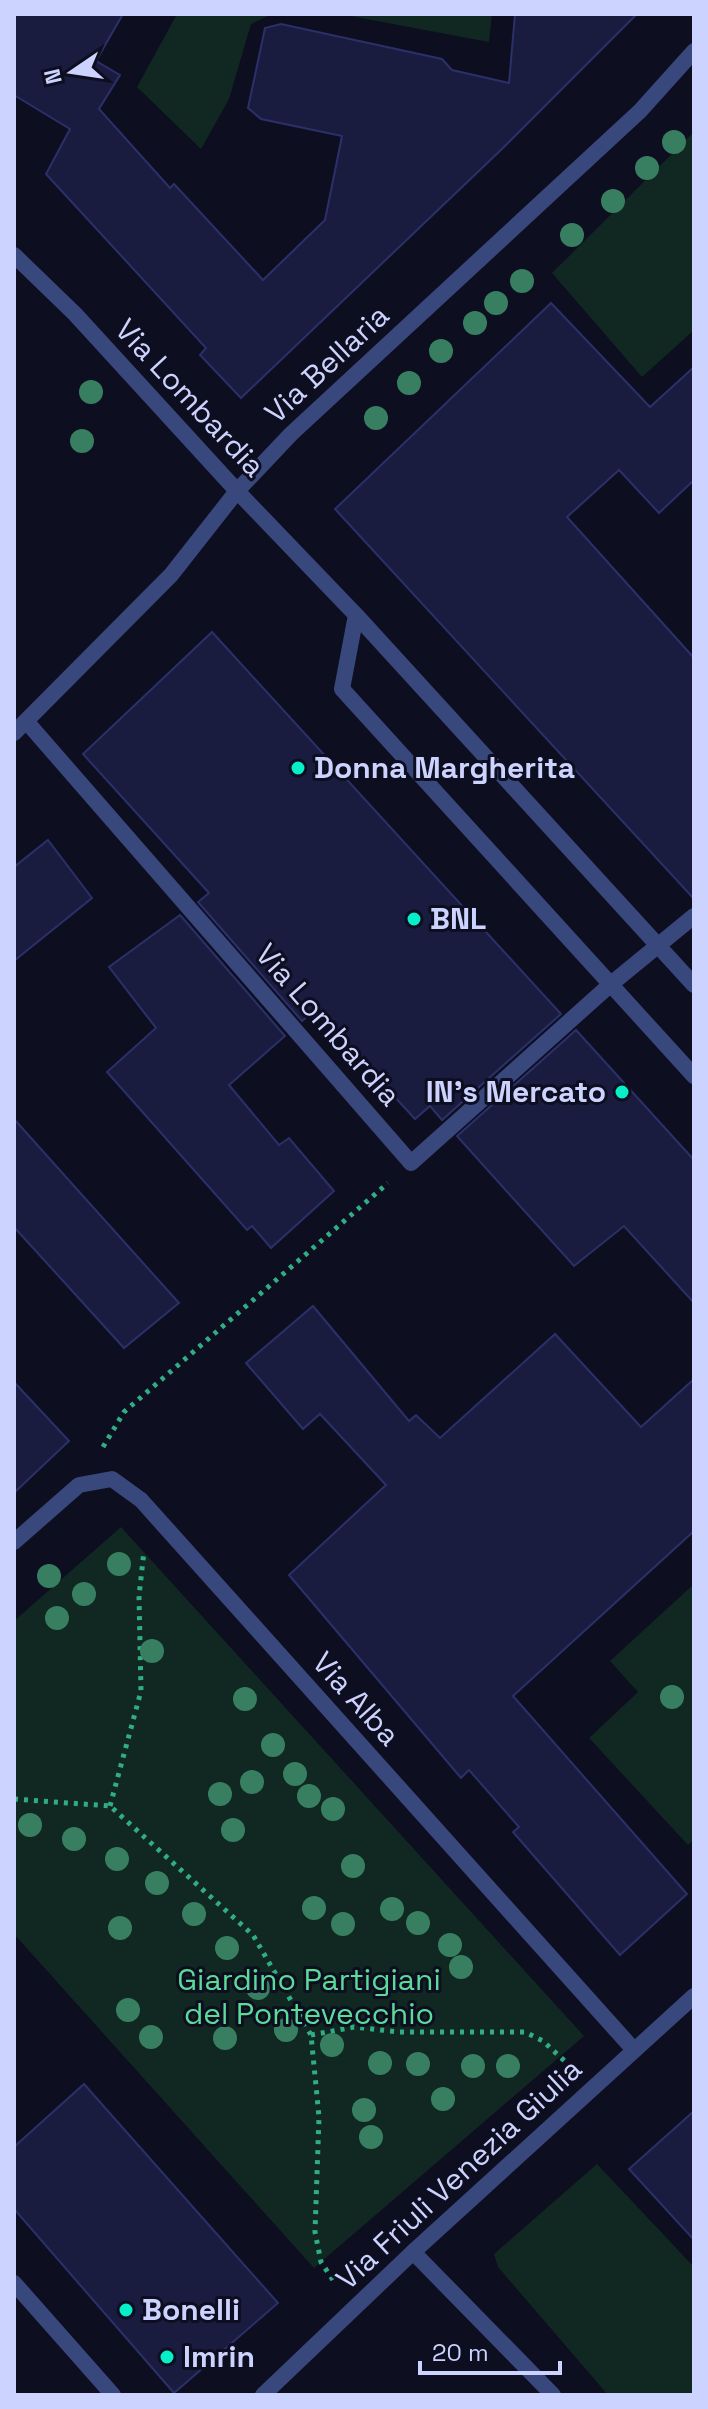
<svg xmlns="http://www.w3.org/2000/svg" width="708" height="2409" viewBox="0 0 708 2409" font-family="'Space Grotesk',sans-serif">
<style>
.green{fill:#102821}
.building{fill:#1a1c3f;stroke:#2c306a;stroke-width:2}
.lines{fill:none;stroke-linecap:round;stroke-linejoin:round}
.path{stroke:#31ad85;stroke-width:5;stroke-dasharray:4 6;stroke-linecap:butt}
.minor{stroke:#39487c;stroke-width:16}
.tertiary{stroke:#39487c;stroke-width:16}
.tree{fill:#387f62}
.poi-dot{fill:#07efc9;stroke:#0d0e1f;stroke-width:3}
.labels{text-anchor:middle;stroke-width:6;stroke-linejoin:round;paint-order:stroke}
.street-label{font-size:30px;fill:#ccd3fe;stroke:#0d0e1f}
.poi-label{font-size:30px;font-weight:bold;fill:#ccd3fe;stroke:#0d0e1f;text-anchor:start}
.park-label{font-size:30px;fill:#5bdb99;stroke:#0d0e1f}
</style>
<rect width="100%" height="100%" fill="#0d0e1f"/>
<path class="green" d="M177,14H272L251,24L229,99L201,149L137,87Z
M340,14H492L489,42Z
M694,132V330L642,377L552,273Z
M121,1527L584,2036L314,2268L14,1934V1621Z
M694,1584V1839L688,1845L589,1738L638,1692L610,1661Z
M597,2164L694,2267V2395H608L498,2267L494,2254Z"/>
<path class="building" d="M14,14H123L96,61L120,75L99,109L170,188L174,184L263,280L325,220L342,136L261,119L248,108L265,28L281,24L442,59L452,70L509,83L515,14H637L504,147L241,398L200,355L206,348L46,174L70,129L14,95Z
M551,303L650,407L694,367V480L659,513L619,470L567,517L694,658V899L335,509Z
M212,632L561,1014L442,1120L430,1106L415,1119L315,1010L302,1021L198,902L209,893L83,754Z
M48,840L92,898L14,961V867Z
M180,915L285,1036L229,1085L279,1145L289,1138L334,1191L271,1248L252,1226L247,1230L107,1072L156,1028L109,967Z
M576,1030L694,1160V1303L624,1226L574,1266L457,1136Z
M14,1119L179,1303L124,1348L14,1227Z
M313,1306L409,1421L416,1415L440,1438L555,1334L641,1427L694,1379V1531L513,1696L687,1894L620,1955L513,1832L519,1827L469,1770L461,1778L289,1575L386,1485L320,1414L303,1429L246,1363Z
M14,1382L69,1441L14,1493Z
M84,2084L278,2303L174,2393L14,2209V2147Z
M694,2111V2240L629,2169Z"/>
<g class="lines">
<path class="path" d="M103,1447L124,1412L388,1183
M14,1799L110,1806L253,1935L311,2035L319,2117L315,2232L321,2262L335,2283
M110,1806L141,1691L139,1596L144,1551
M311,2035L354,2027L399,2032H525L543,2041L569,2065"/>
<path class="minor" d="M14,255L75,314L237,491L356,615L694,985
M356,615L342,689L694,1076
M26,721L411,1163L611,984L694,916
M14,1542L79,1485L112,1479L141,1500L634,2050
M413,2252L553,2395
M14,2283L113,2395"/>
<path class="tertiary" d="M14,733L171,575L237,491L291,434L640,111L694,51
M263,2395L413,2252L694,1996"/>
</g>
<g class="tree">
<circle cx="674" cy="142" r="12"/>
<circle cx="647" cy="168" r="12"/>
<circle cx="613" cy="201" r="12"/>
<circle cx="572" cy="235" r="12"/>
<circle cx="522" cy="281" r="12"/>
<circle cx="496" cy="303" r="12"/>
<circle cx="475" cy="323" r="12"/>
<circle cx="441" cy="351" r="12"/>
<circle cx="409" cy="383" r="12"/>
<circle cx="91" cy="392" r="12"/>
<circle cx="376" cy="418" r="12"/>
<circle cx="82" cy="441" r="12"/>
<circle cx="119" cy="1564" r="12"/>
<circle cx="49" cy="1576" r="12"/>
<circle cx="84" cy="1594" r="12"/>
<circle cx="57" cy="1618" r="12"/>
<circle cx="152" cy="1651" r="12"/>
<circle cx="672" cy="1697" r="12"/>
<circle cx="245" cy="1699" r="12"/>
<circle cx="273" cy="1745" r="12"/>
<circle cx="295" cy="1774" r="12"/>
<circle cx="252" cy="1782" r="12"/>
<circle cx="220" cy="1794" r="12"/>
<circle cx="309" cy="1796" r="12"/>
<circle cx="333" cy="1809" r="12"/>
<circle cx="30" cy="1825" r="12"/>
<circle cx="233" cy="1830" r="12"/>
<circle cx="74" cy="1839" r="12"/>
<circle cx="117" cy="1859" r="12"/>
<circle cx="353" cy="1866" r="12"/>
<circle cx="157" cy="1883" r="12"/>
<circle cx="314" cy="1908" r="12"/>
<circle cx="392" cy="1909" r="12"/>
<circle cx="194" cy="1914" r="12"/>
<circle cx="418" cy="1923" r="12"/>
<circle cx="343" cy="1924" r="12"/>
<circle cx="120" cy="1928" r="12"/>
<circle cx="450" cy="1945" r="12"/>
<circle cx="227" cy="1948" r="12"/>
<circle cx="461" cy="1967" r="12"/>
<circle cx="258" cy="1988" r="12"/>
<circle cx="128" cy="2010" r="12"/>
<circle cx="286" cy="2030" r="12"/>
<circle cx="151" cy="2037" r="12"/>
<circle cx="225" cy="2038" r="12"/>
<circle cx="332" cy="2045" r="12"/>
<circle cx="380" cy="2063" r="12"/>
<circle cx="418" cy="2064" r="12"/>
<circle cx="473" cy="2066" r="12"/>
<circle cx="508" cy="2066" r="12"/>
<circle cx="443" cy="2099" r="12"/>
<circle cx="364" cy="2110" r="12"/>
<circle cx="371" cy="2137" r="12"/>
</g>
<g class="poi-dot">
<circle cx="298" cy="768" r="8"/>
<circle cx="414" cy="919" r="8"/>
<circle cx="622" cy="1092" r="8"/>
<circle cx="126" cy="2310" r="8"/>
<circle cx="167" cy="2357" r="8"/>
</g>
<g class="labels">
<g class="street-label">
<text transform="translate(327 364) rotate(-43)" y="10">Via Bellaria</text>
<text transform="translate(190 398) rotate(47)" y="10">Via Lombardia</text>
<text transform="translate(328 1025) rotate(49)" y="10">Via Lombardia</text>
<text transform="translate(356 1699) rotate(48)" y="10">Via Alba</text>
<text transform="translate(459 2174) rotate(-43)" y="10">Via Friuli Venezia Giulia</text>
</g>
<g class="poi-label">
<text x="314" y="778">Donna Margherita</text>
<text x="430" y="929">BNL</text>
<text x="606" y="1102" text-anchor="end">IN's Mercato</text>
<text x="142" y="2320">Bonelli</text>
<text x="183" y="2367">Imrin</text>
</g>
<g class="park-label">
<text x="309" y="1990">Giardino Partigiani<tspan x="309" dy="34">del Pontevecchio</tspan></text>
</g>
</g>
<rect width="708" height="2409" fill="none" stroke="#ccd3fe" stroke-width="32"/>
<g transform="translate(72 72) rotate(257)" stroke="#0d0e1f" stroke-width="6" paint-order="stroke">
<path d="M0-6L14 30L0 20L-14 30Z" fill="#ccd3fe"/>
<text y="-12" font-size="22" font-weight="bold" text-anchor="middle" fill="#ccd3fe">N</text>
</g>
<path d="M420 2361v12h140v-12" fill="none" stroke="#ccd3fe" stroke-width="4"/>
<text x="432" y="2361" font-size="24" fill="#ccd3fe" stroke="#0d0e1f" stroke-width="6" paint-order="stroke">20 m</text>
</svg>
